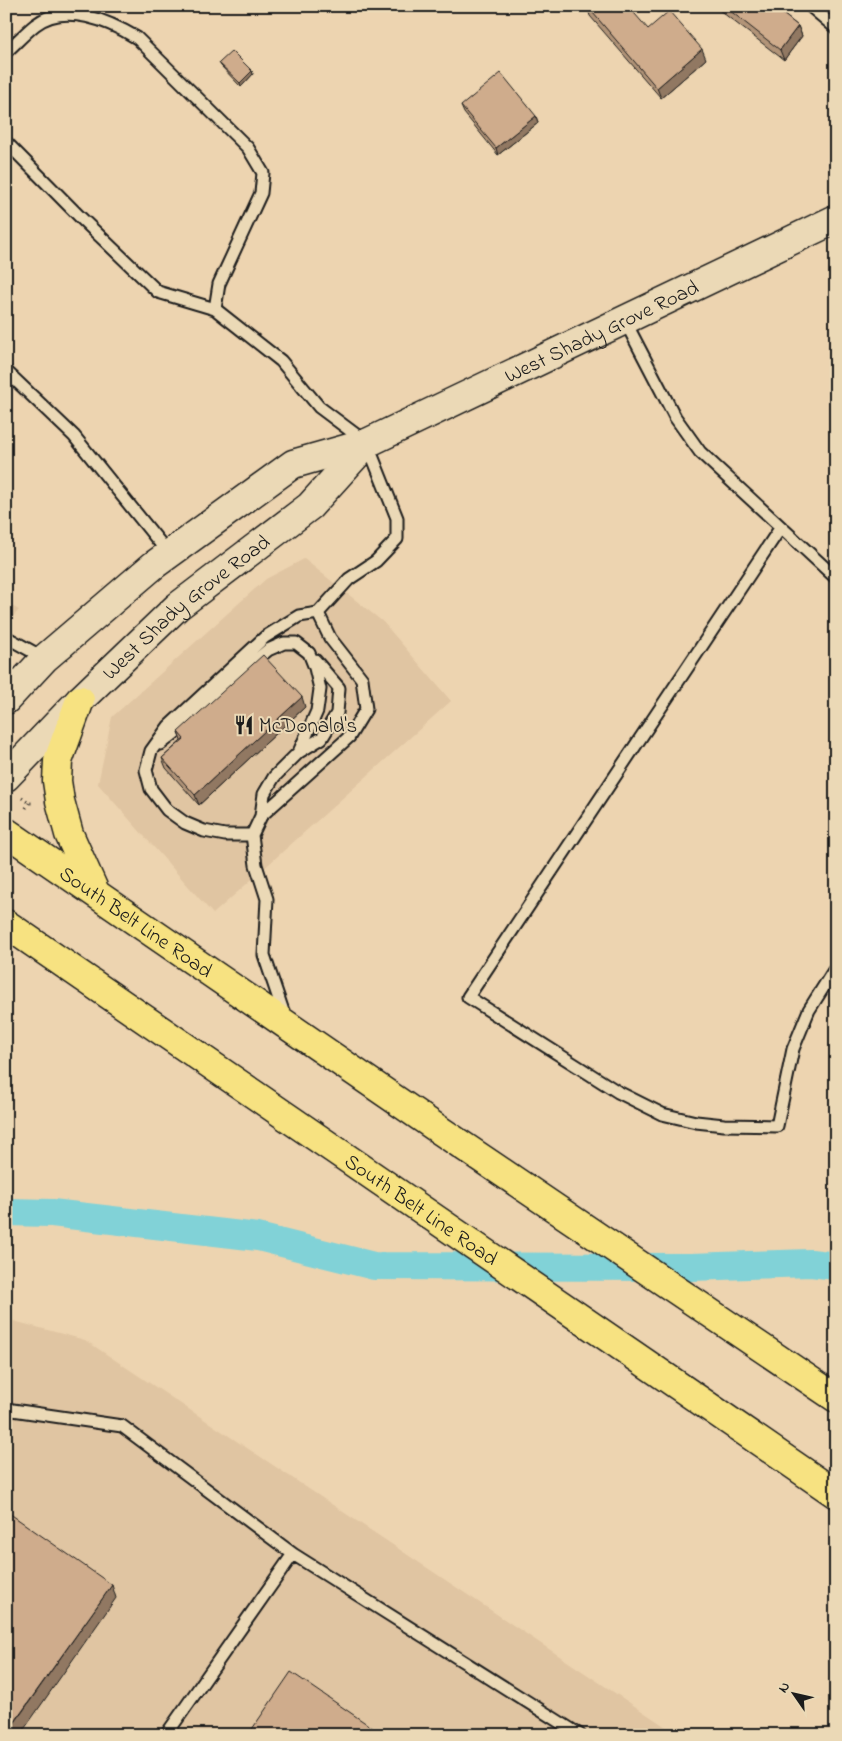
<svg xmlns="http://www.w3.org/2000/svg" width="842" height="1741" viewBox="0 0 842 1741" font-family="'Indie Flower',sans-serif">
<style>
.built{fill:#e0c5a2}
.lines{fill:none;stroke-linecap:round;stroke-linejoin:round}
.canal{stroke:#81d2d7;stroke-width:28}
.service-casing{stroke:#1c1c1c;stroke-width:15}
.secondary-casing{stroke:#1c1c1c;stroke-width:31}
.primary-casing{stroke:#1c1c1c;stroke-width:31}
.path{stroke:#1c1c1c;stroke-width:3;stroke-dasharray:1 4;stroke-linecap:butt}
.service{stroke:#ebd9b6;stroke-width:11}
.secondary{stroke:#ebd9b6;stroke-width:28}
.primary{stroke:#f7e281;stroke-width:28}
.wall{fill:#b29478;stroke:#1c1c1c}
.shaded-wall{fill:#917862;stroke:#1c1c1c}
.building{fill:#cfac8c;stroke:#1c1c1c}
.labels{text-anchor:middle;stroke-width:4;stroke-linejoin:round;paint-order:stroke}
.street-label{font-size:21px;fill:#1c1c1c;stroke:#ebd9b6}
.poi-label{font-size:21px;fill:#1c1c1c;stroke:#ebd9b6;text-anchor:start}
</style>
<rect width="100%" height="100%" fill="#edd4b0"/>
<filter id="ink" filterUnits="userSpaceOnUse"><feTurbulence type="fractalNoise" baseFrequency=".02" numOctaves="2"/><feDisplacementMap in="SourceGraphic" scale="10" xChannelSelector="R" yChannelSelector="G"/><feConvolveMatrix kernelMatrix="1 2 1 2 8 2 1 2 1" color-interpolation-filters="sRGB"/></filter>
<g filter="url(#ink)">
<path class="built" d="M304,559L383,622L451,701L213,914L98,784L112,717L266,579Z
M6,603L19,610L6,624Z
M6,1319L85,1340L678,1735H6Z"/>
<g class="lines">
<path class="canal" d="M6,1212L52,1213L258,1237L374,1266L691,1267L811,1263L836,1266"/>
<defs>
<path id="service" d="M810,6L836,28
M6,52C16,43 25,33 35,25C65,2 109,21 137,38L248,148L263,173L261,193L219,284L215,309
M6,142L81,218L158,292L215,309L281,361L319,407L367,443L397,518V539L376,561L349,579L318,613L299,616L265,637L169,726L151,751L146,770L151,789L167,810L185,823L204,831L225,835H252
M625,321L675,417L700,452L836,578
M6,371L74,436L169,554
M781,527L468,997L618,1092L662,1114L696,1122L724,1125L777,1126L793,1049L809,1010L836,967
M6,637L44,658
M161,744L186,724L237,676L268,650L284,643H296L309,653L315,668L320,689L317,711L299,752L274,777L264,794L261,816L252,835L256,865L267,899L264,955L285,1017
M299,752L322,738L337,713L339,688L315,660
M261,816L349,737L366,709L362,679L330,638L318,613
M6,1409L122,1426L293,1554L580,1735
M166,1735L293,1554"/>
<g id="secondary">
<path id="s1" d="M6,700L45,658L154,565L293,464L367,443L836,219"/>
<path id="s2" d="M6,777L80,700L177,607L310,506L367,443"/>
</g>
<g id="primary">
<path d="M80,700L58,761L57,781L60,801L69,834L95,892"/>
<path id="s3" d="M6,832L441,1131L836,1398"/>
<path id="s4" d="M6,924L836,1494"/>
</g>
</defs>
<use href="#service" class="service-casing"/>
<use href="#secondary" class="secondary-casing"/>
<use href="#primary" class="primary-casing"/>
<path class="path" d="M22,798L29,803H34
M26,808L29,803"/>
<use href="#service" class="service"/>
<use href="#secondary" class="secondary"/>
<use href="#primary" class="primary"/>
</g>
<path class="wall" d="M587,6L648,29L706,59L661,98L590,16Z
M714,6H773L798,26L802,36L784,60Z
M219,63L252,71L253,74L241,87L221,66Z
M461,106L536,116L538,123L498,155L464,113Z
M305,707L199,805L166,768L162,758L181,741L178,732Z"/>
<path class="shaded-wall" d="M798,26L802,36L784,60L780,50Z
M702,49L706,59L661,98L657,88Z
M252,71L253,74L241,87L240,83Z
M536,116L538,123L498,155L496,148Z
M302,697L305,707L199,805L195,795Z
M112,1585L116,1598L20,1735H6Z"/>
<path class="building" d="M587,6H628L648,29L669,11L702,49L657,88Z
M724,6H773L798,26L780,50Z
M232,51L252,71L240,83L219,63Z
M501,73L536,116L496,148L461,106Z
M263,655L302,697L195,795L162,758L184,739L178,732Z
M6,1511L112,1585L6,1734Z
M291,1672L383,1735H248Z"/>
</g>
<defs>
<symbol id="restaurant-bare" viewBox="-9 -9 18 18"><path d="M-5-6h1v4h1v-4h1v4h1v-4h1v5L-1.5 .5V6h-2V.5L-5-1ZM5-6V6H3V1.5H1.5Q1.5-4 5-6Z" fill="#1c1c1c" stroke="#ebd9b6" stroke-width="2.5" paint-order="stroke"/></symbol>
</defs>
<g fill-rule="evenodd">
<use href="#restaurant-bare" x="230" y="711" width="28" height="28"/>
</g>
<g class="labels">
<g class="street-label">
<text dy="7" stroke="none"><textPath href="#s1" startOffset="709">West Shady Grove Road</textPath></text>
<text dy="7" stroke="none"><textPath href="#s2" startOffset="248">West Shady Grove Road</textPath></text>
<text dy="7" stroke="none"><textPath href="#s3" startOffset="158">South Belt Line Road</textPath></text>
<text dy="7" stroke="none"><textPath href="#s4" startOffset="504">South Belt Line Road</textPath></text>
</g>
<g class="poi-label">
<text x="259" y="732">McDonald's</text>
</g>
</g>
<rect width="842" height="1741" fill="none" stroke="#ebd9b6" stroke-width="25"/>
<rect x="12" y="12" width="817" height="1716" fill="none" stroke="#1c1c1c" stroke-width="2" filter="url(#ink)"/>
<g transform="translate(794 1694) rotate(304)" stroke="#ebd9b6" stroke-width="4" paint-order="stroke">
<path d="M0-4L9 19L0 12L-9 19Z" fill="#1c1c1c"/>
<text y="-8" font-size="14" font-weight="bold" text-anchor="middle" fill="#1c1c1c">N</text>
</g>
</svg>
